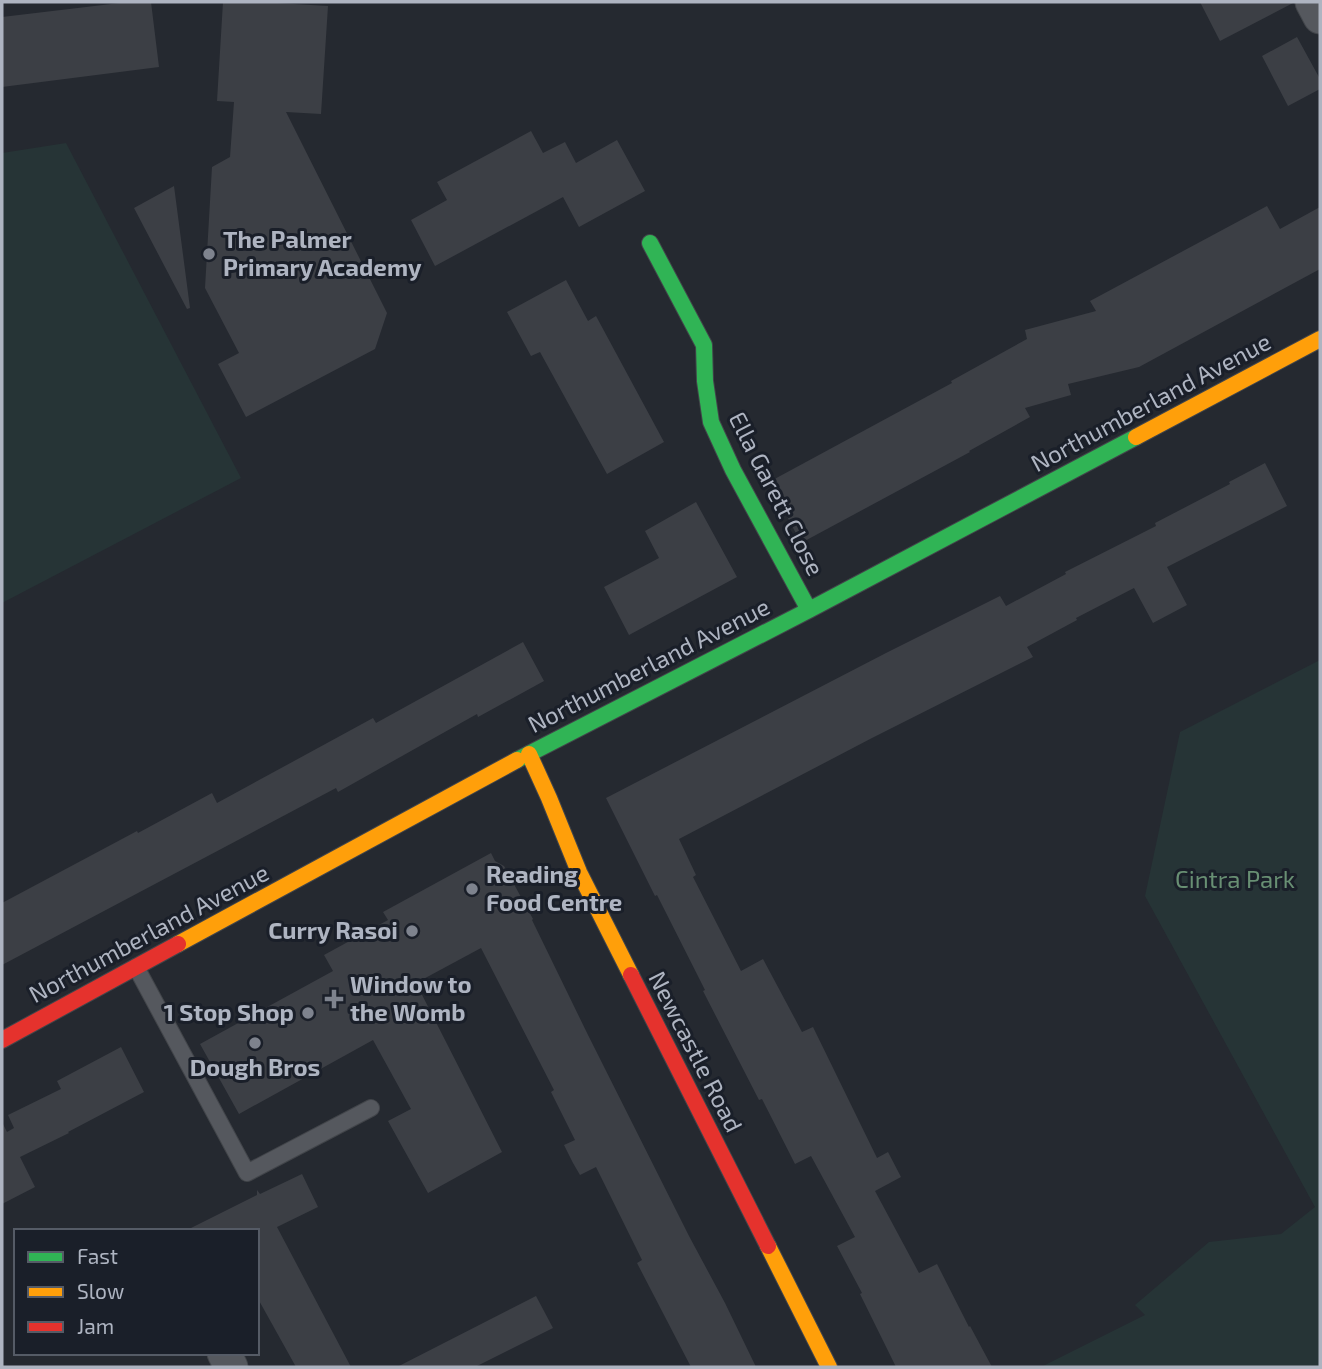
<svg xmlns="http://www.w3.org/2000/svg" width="1322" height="1369" viewBox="0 0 1322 1369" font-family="'Exo 2',sans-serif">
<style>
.green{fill:#263436}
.building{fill:#3c3f45}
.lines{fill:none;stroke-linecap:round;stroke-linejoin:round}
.lane-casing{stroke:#42454a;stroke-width:18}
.street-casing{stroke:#42454a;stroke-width:35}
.fast-casing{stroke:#42454a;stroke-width:18}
.slow-casing{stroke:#42454a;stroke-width:18}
.jam-casing{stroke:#42454a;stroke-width:18}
.lane{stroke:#55585e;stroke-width:16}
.street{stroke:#55585e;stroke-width:33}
.fast{stroke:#30b455;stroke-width:16}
.slow{stroke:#ff9f0a;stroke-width:16}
.jam{stroke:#e5322d;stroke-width:16}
.poi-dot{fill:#7e838e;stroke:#1a1f29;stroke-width:2.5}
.labels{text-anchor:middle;stroke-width:6;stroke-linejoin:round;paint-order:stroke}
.poi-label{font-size:24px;font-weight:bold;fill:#aeb4c1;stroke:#1a1f29;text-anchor:start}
.street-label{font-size:24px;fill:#aeb4c1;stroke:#1a1f29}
.park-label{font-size:24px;fill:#688f73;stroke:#1a1f29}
</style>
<rect width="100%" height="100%" fill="#252930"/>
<path class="green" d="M66,143L241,478L2,603V153Z
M1320,660V1367H1041L1145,1315L1135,1305L1209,1242L1281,1234L1315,1207L1145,896L1180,732Z"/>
<path class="building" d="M128,2H151L159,67L2,87V17Z
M223,2H261L328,6L321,114L286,112L387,313L375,349L246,417L218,364L239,353L205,288L212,167L230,157L234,102L217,101Z
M1200,2H1293V3L1220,41Z
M1297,37L1320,79V89L1288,106L1262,56Z
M531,131L543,153L565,142L576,163L617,140L645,191L579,227L563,197L435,266L411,220L447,200L437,182Z
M174,186L190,308L187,309L134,208Z
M1267,206L1280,229L1320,207V269L1139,367L1068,384L1071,395L1025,408L1030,417L969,451L970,452L801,543L769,482L952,383L951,381L1027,339L1025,330L1096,311L1090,301Z
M566,280L588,321L596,316L664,442L607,474L540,352L531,356L507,312Z
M1265,463L1287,506L1167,567L1187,605L1153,623L1134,588L1076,618L1077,620L1027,647L1033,657L872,738L679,839L696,875L693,877L741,971L763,959L802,1032L813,1027L877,1158L888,1152L901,1177L875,1191L919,1273L937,1264L969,1327L970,1326L992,1367H896L860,1294L862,1293L837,1246L855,1237L811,1156L795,1164L762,1099L759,1100L703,991L705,990L657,895L655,896L606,798L886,653L1000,596L1006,606L1066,574L1065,572L1156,526L1155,523L1230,484L1229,482Z
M696,502L737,577L629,635L604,587L659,558L645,531Z
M523,642L544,681L478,717L477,714L443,733L338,792L336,788L2,965V903L137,831L138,833L212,793L217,803L373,718L376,723Z
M491,853L495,861L504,866L533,919L532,920L588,1035L689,1236L725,1303L756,1367H691L637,1263L642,1260L596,1167L580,1175L573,1163L564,1145L575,1140L551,1092L554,1090L481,948L416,983L502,1152L428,1193L388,1121L411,1109L373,1040L239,1114L200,1044L333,971L324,955L388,920L383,912Z
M121,1047L144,1092L68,1132L69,1133L20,1157L35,1187L2,1204V1122L7,1132L14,1128L8,1115L61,1089L57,1081Z
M302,1174L318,1207L277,1227L351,1367H296L257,1297V1231H185L257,1195V1190L260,1194Z
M536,1296L553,1328L475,1367H397Z"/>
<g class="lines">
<defs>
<path id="lane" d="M136,967L247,1173L371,1108"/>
<path id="street" d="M1312,2L1320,17
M224,1353L231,1367"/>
<path id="fast" d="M650,243L704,345L705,381L711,422L733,470L809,610
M517,760L809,610L1136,437"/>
<path id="slow" d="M1136,437L1320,339
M529,754L549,798L579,872L631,975
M178,944L517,760
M768,1246L829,1367"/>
<path id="jam" d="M631,975L768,1246
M2,1040L178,944"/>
</defs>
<use href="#lane" class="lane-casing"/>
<use href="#street" class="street-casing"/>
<use href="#fast" class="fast-casing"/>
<use href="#slow" class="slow-casing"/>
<use href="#jam" class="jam-casing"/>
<use href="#lane" class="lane"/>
<use href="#street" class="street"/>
<use href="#fast" class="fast"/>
<use href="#slow" class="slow"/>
<use href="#jam" class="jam"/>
</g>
<g class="poi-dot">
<circle cx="209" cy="254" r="7"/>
<circle cx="472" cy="889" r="7"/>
<circle cx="412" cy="931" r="7"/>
<path d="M330.5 988.5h7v7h7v7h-7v7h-7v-7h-7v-7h7z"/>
<circle cx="308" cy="1013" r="7"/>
<circle cx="255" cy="1043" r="7"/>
</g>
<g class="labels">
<g class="poi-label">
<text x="223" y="248">The Palmer<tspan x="223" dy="28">Primary Academy</tspan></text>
<text x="486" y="883">Reading<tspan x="486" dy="28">Food Centre</tspan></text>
<text x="398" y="939" text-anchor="end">Curry Rasoi</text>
<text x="350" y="993">Window to<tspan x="350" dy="28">the Womb</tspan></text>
<text x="294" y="1021" text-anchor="end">1 Stop Shop</text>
<text x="255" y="1076" text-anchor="middle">Dough Bros</text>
</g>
<g class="street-label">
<text transform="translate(1151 403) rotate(-28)" y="8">Northumberland Avenue</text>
<text transform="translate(776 494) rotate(63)" y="8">Ella Garett Close</text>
<text transform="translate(649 666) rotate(-27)" y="8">Northumberland Avenue</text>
<text transform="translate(149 934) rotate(-28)" y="8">Northumberland Avenue</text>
<text transform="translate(695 1052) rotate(63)" y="8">Newcastle Road</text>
</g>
<g class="park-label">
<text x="1235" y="888">Cintra Park</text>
</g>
</g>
<rect width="1322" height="1369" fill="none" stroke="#aeb4c1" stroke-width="7"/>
<rect x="14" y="1229" width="245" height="126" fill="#1a1f29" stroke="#555b66" stroke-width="2"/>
<rect x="28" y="1252" width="35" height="10" fill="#30b455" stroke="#555b66" stroke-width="2"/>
<text x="77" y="1264" font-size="21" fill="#aeb4c1">Fast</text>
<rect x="28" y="1287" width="35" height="10" fill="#ff9f0a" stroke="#555b66" stroke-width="2"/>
<text x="77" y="1299" font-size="21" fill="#aeb4c1">Slow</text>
<rect x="28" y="1322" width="35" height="10" fill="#e5322d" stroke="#555b66" stroke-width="2"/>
<text x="77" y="1334" font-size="21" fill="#aeb4c1">Jam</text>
</svg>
